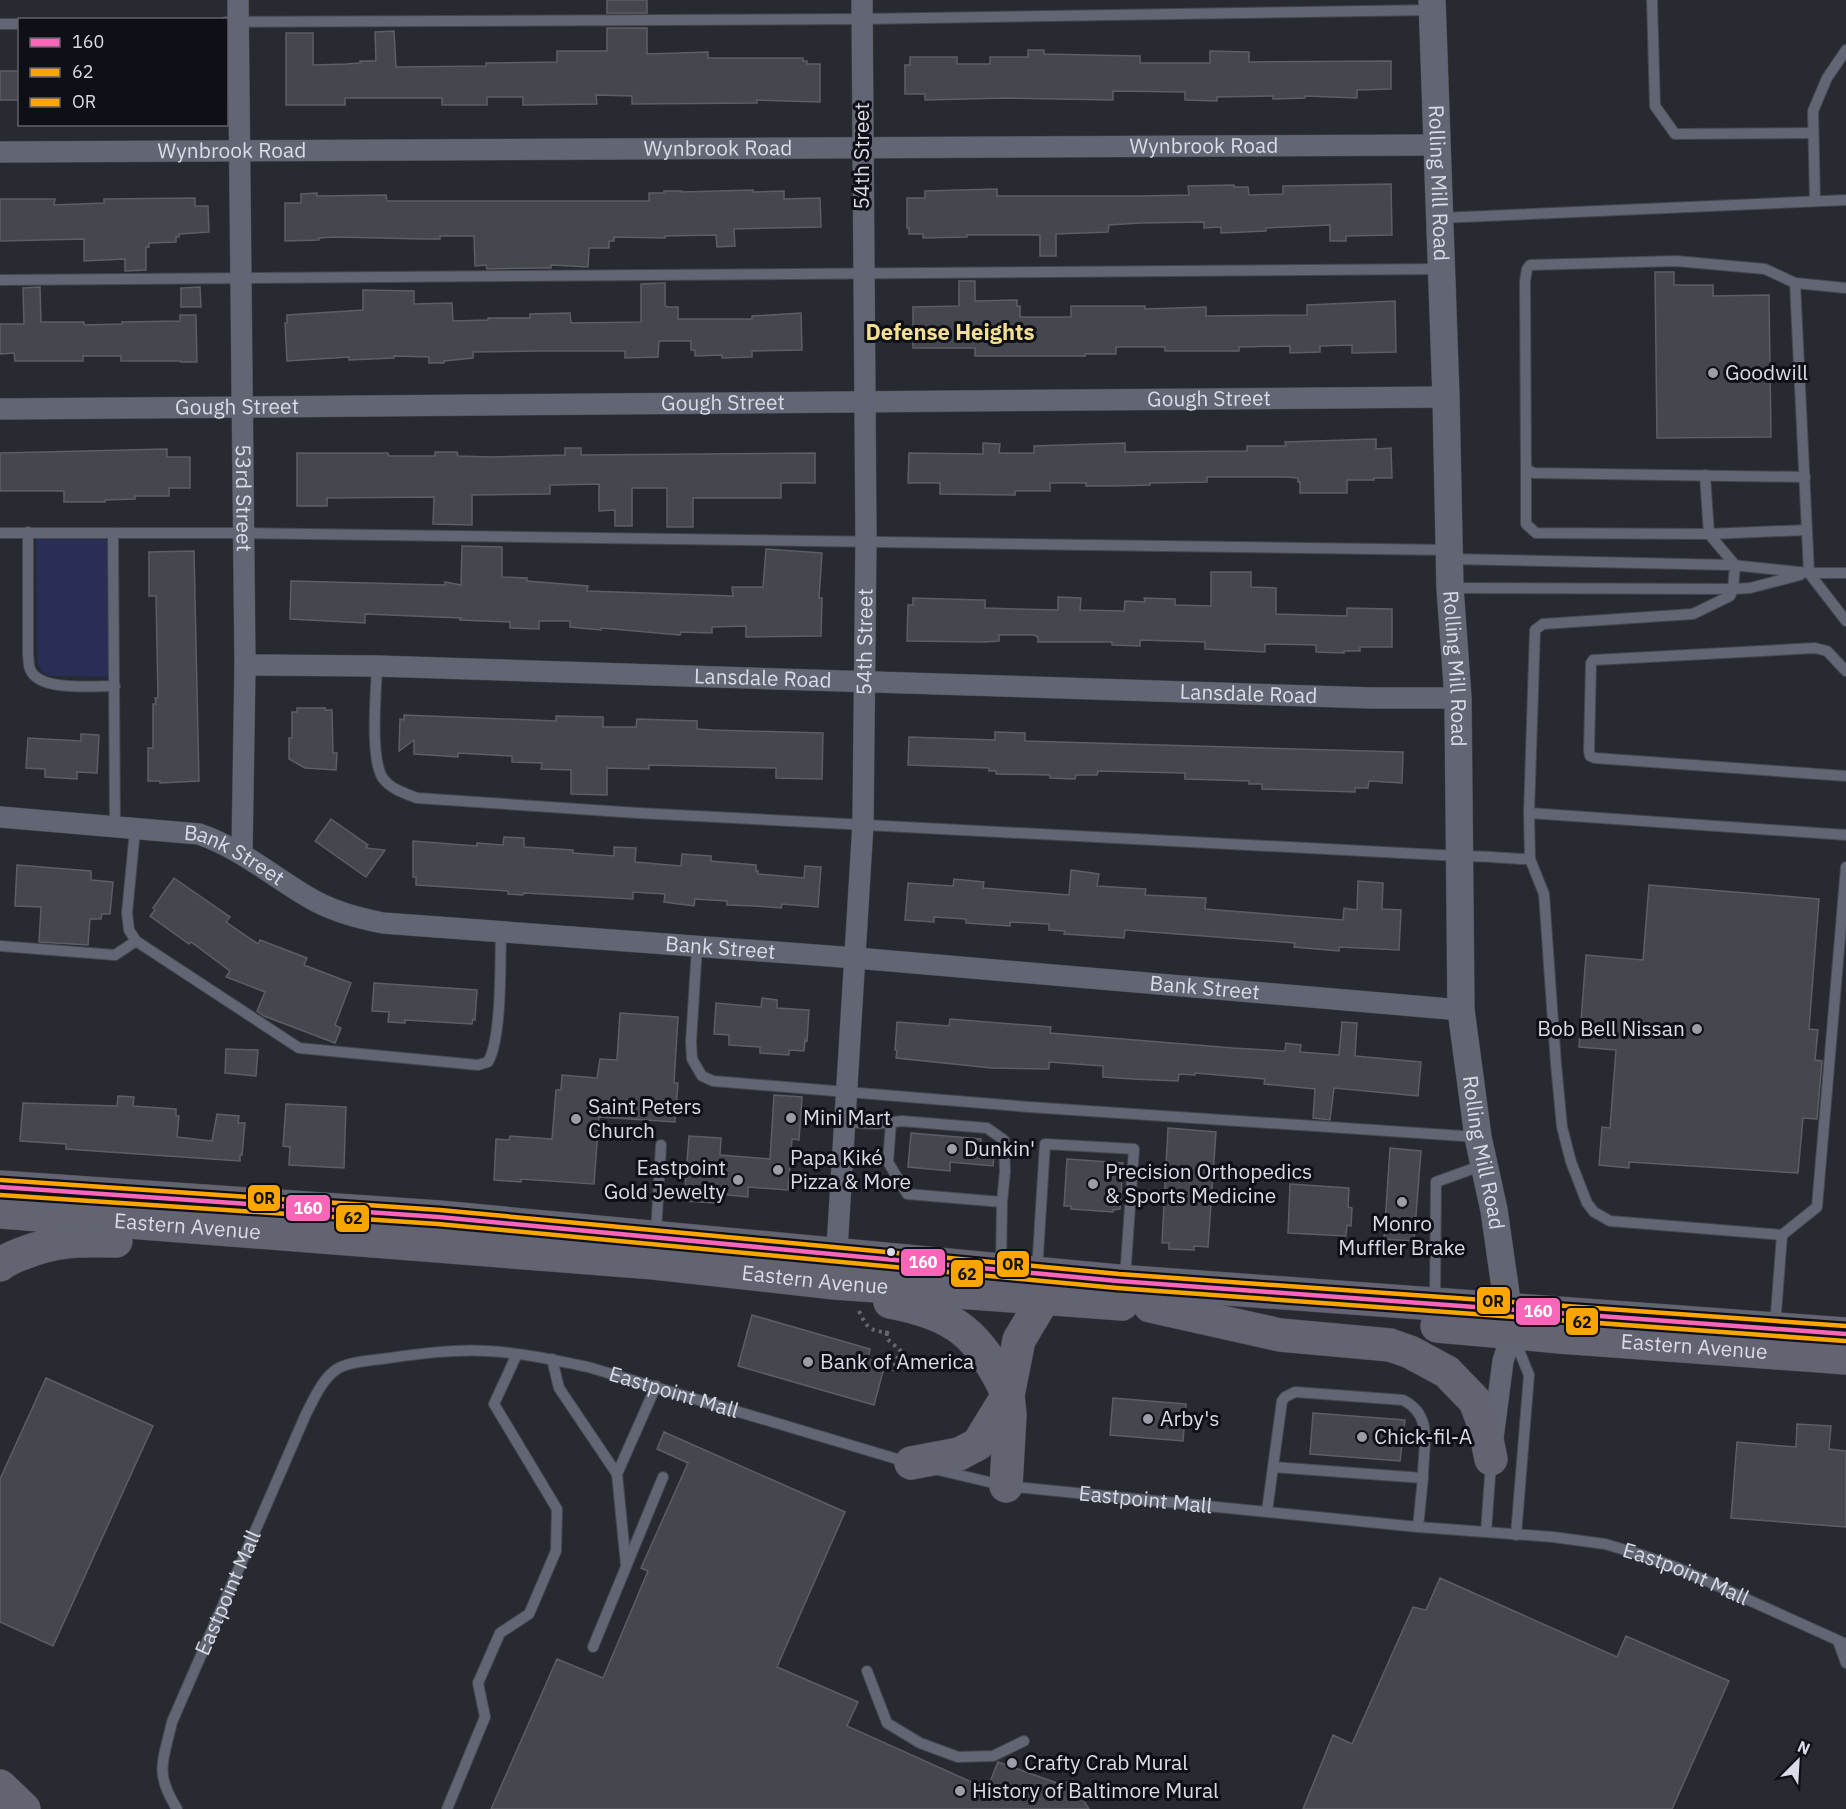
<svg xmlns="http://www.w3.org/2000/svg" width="1846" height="1809" viewBox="0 0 1846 1809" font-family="'IBM Plex Sans',sans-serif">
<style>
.green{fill:#292e55}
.building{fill:#45474e;stroke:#5c5e65;stroke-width:1.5}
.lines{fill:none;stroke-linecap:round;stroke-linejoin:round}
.service-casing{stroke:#45474e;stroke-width:12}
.minor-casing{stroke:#45474e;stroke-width:22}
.tertiary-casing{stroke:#45474e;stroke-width:28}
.primary-casing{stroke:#45474e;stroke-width:34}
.path{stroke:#646670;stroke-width:4;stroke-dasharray:3 4.5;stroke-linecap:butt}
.service{stroke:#626573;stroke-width:10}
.minor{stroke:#626573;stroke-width:21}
.tertiary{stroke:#626573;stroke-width:27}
.primary{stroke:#626472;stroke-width:33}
.bus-1-casing{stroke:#0f1017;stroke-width:9}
.bus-2-casing{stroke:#0f1017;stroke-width:9}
.bus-3-casing{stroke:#0f1017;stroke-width:9}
.bus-1{stroke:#fa66b7;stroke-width:4.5}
.bus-2{stroke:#f7a600;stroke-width:4.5}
.bus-3{stroke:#ffa500;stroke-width:4.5}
.poi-dot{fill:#9b9da7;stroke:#0f1017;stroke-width:2}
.bus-dot{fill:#d9dbe6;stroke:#0f1017;stroke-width:2}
.labels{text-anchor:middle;stroke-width:6;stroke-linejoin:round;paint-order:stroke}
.street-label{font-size:21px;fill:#d9dbe6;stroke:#0f1017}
.poi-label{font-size:21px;fill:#d9dbe6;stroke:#0f1017;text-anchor:start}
.neighbourhood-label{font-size:22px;font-weight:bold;fill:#f3df91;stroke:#0f1017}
.line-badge{stroke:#0f1017;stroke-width:2}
.badge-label{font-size:16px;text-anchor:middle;font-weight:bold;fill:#fff}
.pale-badge-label{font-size:16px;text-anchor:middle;font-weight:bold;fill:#111}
</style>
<rect width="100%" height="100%" fill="#282a32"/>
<path class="green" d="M107,538L111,677L50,676C39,671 38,666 37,655L36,539Z"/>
<path class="building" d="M607,0H647V13H607Z
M607,28H647V54L708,52V58H803V61H807V64H820V102L757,100V103L632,104V96L596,95L597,104L523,105V97H487V105H442V98H345V105H286V33H313V65L346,64L360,63V61H376L375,32L394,31L396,67L486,66V63L557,62V51H607Z
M1028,50H1044V54L1140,56V63H1210V51L1249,52V62L1391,61V89L1357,90V98L1305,96V98L1273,99V96L1217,97V101L1185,100V92L1113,91V100L1007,98L925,100V94H905V65H910V57H957V64H990V57H1028Z
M0,71H20V100H0Z
M1391,184L1392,235L1346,236V241H1330V225L1266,228V231L1221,233V227L1204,228V222L1140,223L1109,225L1108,232L1056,234V256H1040V235H967V237L923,238V234H909V228H907V198H925V191L997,189V196H1139L1189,195L1188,186L1234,185V187H1248L1249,195L1283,194V186Z
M753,190V192L784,191V199L820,198L821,227L734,229L735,246L717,247L716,235L665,236V238L614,237V241H609V248H589L588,267L551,265V268H538L487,269L486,265L475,266L474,236H440V239H422L336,237L319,238V240L285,241V203H301V194L317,193V196L386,195L387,201H649V193H664V191H682V192Z
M195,198V206H208L209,232L179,234V237H176V242L149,243V247H146V270L125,271V259L84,261V239L0,241V199H55L54,205L104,203V199Z
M1655,272H1674V285H1713V296L1769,295L1771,437L1657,438Z
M959,281H975V301L1017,300V306H1020V317H1071V306H1145V309L1206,307V316L1307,315V305L1395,301L1396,352L1352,353V345L1320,346V352L1290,353V346L1239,347V351H1165V347H1116V354H1085V356H975V348H913V307L959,306Z
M665,283V305L667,307H678V319H752V316L801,313L802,350L752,351V357L722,358V355L695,356V350H691V341H659L658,357L625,358V351H537L473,352V358L444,361V363H429V357L394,356V358L349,360V357L287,361L285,323H287V315L363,310V290L414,291V304L452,303L453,321L488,320V318H530V314L570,313L571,323L641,322V284Z
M40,287L41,322H84V325L122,324V322L180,321V315H196L197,362H181V361H121V356H83V361H15L14,353L0,354V324H24L23,288Z
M200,287L201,307H181V288Z
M1376,439V449L1391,448L1392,478H1374V480H1347V493H1300V482H1298V478L1286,477H1207V482L1150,483V485L1114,486H1086V483H1050V491H1015V495L940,494V483H908L909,453L983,454V443L1000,444L999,453H1034V446L1125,443V452L1247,451V446H1286L1285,442Z
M565,448H581V455L815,453V483H781V498H693V527H667V488H632V526H615V510L599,511V484L550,485V494L472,495V525L433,524L434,497L327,498V506H297V453H388L389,456H435V452H457L458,456L490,457L565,455Z
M167,449V457H190V488H169V496H135V499L105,500V502H64V491H0V453Z
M462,546L502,547V577L527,578V581L588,586L587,591L733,596L732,587H763L766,549L822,553L819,598H822L821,636L746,637V626L712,627V633L681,632L680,635L601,628V630L570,627V621H539V629L510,628V622L460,620L461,618L365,614V623L290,619L291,581L445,585V582L461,585Z
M194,551L199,781L160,783V781H148V748H153V704H156L155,698H158L156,596H149V552Z
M1211,572H1251V587L1276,588V614L1347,616V608L1392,609V647H1360V651H1344V653L1316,652V645L1265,644V652L1205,649V642L1140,640V646L1112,645V642H1038V637L1034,635H999V641L984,642L907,641L908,605H913V598L981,600H985V608L1016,609L1058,610V597L1081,598L1080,610L1124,611L1125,601L1145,602L1144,598L1175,599V605L1211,606Z
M297,708H325V710H332L333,753H337L336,770L305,768L289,759V738H292V712H297Z
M404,715L556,721V716L603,717V727H636L637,719L697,721V729L712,730L823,733L822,779L776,778V768L649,765V769L607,768V795L571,794V770L541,769L542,763L512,762V756L458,753V757L414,754V740L399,751L400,719L404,720Z
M995,732L1025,733V741L1403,752L1402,783L1369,781L1368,788H1355V792L1262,789V784H1249V781L1185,779V773L1098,771L1097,775H1076L1075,779L1050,778V775L996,774V771H989V768L908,765L909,737L995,740Z
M81,734L99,735L97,773L77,772V779L45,777V769L26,768L28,738L81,741Z
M331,819L368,845L366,848L385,850L366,877L315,841Z
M504,837L524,838V847L573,850V853L614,856V847L636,848L635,862L681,866L682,854L711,856V861L756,865V871H758V874L804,878L805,866L821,867L818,907L782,904L781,908L755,906L727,905V901L695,899L694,906L664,902L665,894L633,892V899L524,893L523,895L508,894V891L416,885V877H413V841L477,846V843L503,845Z
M17,865L91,871V880L113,882L110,914H102L101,919H90L88,945L39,942L41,907L15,906Z
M1071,870L1099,874L1097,886L1146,889L1145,895L1206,898L1205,909L1343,920L1344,908L1357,910L1358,881L1383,883L1382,909L1401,910L1399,950L1339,947V951L1294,947L1295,943L1125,930L1124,938L1064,934L1065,931L1049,930V924L1010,922V926L966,923V919L934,917V922L905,920L908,883L953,886L954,879L984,882L983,888L1069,895Z
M174,878L230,917L226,922L258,944L260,940L307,958L304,965L351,983L335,1025L341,1028L335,1043L264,1016L257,1011L265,992L226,977L230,971L191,942L189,944L150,916L155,910L153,908Z
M1649,885L1819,899L1809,1029L1818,1030L1815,1060L1822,1061L1817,1119L1803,1118L1798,1173L1629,1162V1168L1599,1165L1602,1127L1610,1128L1616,1050L1579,1047L1586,955L1643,960Z
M374,983L477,990L475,1020L473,1019L472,1024L405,1020V1023L388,1022L389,1012L372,1011Z
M762,998L777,1000V1008L809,1010L807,1041L805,1040L804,1051L789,1050V1055L760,1053V1047L729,1045V1035L714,1034L716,1003L761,1007Z
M620,1013L678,1017L674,1083H678L675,1122L599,1117L594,1184L521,1179V1182L494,1180L496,1139L509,1140L510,1136L552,1139L556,1090H561L562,1075L597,1078L600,1059L617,1060Z
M950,1019L1051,1027L1050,1033L1233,1048L1285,1051L1286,1043L1301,1045L1300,1052L1339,1055L1342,1022L1357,1023L1355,1056L1421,1062L1418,1096L1334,1088L1330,1120L1313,1118L1315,1089L1264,1084L1265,1079L1195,1073V1075L1179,1074L1178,1081L1133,1079L1103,1077V1066L1049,1062V1069L992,1068L896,1058L897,1050H895L897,1022L949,1026Z
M226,1049L258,1050L256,1076L225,1073Z
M774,1095L802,1097L799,1140L792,1139L788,1190L748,1187V1197L718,1194L717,1203L684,1201L689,1136L721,1138L720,1155L770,1159Z
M118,1096L134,1097L133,1106L176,1109V1116H179L177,1137L212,1141L217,1114L239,1116L238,1123H245L242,1155H240V1161L66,1149V1144L20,1141L23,1103L117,1106Z
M286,1104L346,1107L344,1168L289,1165L290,1147L283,1146Z
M1168,1128L1216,1132L1208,1247L1194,1246V1250L1169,1249V1243H1162Z
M911,1133L981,1139V1144L995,1145L993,1166L950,1162V1171L908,1167Z
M1390,1148L1421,1151L1414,1241L1384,1239Z
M1067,1159L1123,1163L1120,1209L1113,1210V1212L1071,1209V1206H1064Z
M1290,1184L1349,1188L1348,1207L1352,1208L1351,1226L1347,1225L1346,1236L1288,1233Z
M752,1315L870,1349L868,1359L885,1364L874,1405L738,1366Z
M46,1378L153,1426L53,1646L0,1622V1479Z
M1113,1398L1186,1404L1183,1441L1110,1435Z
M1313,1413L1405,1420L1400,1461L1310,1454Z
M1797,1424L1831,1426L1829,1449L1846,1451V1527L1731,1518L1737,1442L1796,1447Z
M664,1432L845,1512L777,1667L858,1702L847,1726L987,1789L998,1762L1057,1783L1068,1782L1075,1787L1089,1809H491L557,1659L603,1678L648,1571L641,1568L688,1463L657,1449Z
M1440,1578L1617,1657L1626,1636L1729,1681L1672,1809H1303L1333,1735L1352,1744L1413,1607L1426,1610Z"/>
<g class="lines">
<defs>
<g id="service">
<path d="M1652,0L1655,106L1675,134L1813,133"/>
<path d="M226,22L862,19L1432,10"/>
<path d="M0,24H20"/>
<path d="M1815,201L1813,111L1827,78L1846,50"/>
<path d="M1440,218L1846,200"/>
<path d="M0,280L1442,269"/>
<path d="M1795,283L1809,573L1846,621"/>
<path d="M1526,469V524L1536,533L1709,534L1735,565L1733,589L1730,596L1693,614L1543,624L1535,630L1529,813"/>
<path d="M1705,475L1709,534L1807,530"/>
<path d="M1805,477L1534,473L1526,469L1525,281L1527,269L1530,265L1676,261L1765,269L1795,283L1846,288"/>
<path d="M28,532V655C29,659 28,665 30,669C38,692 95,686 115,686"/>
<path d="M0,533H244L1449,550"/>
<path d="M113,533L115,828"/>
<path d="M1450,559L1732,565L1809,573H1846"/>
<path d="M1452,588L1733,589L1750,588L1800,575"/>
<path d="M377,666C376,693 370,755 382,777C390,789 404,793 417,798L638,813L1459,856C1482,855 1506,859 1530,859"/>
<path d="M1846,671L1827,651L1815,648L1593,660L1591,663L1589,751L1590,756L1595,758L1846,776"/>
<path d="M135,830L127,913L129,930L136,941"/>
<path d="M0,946L115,955L136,941L299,1048L478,1065L488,1062C502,1038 500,963 501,932"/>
<path d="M697,947L691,1042L692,1059L702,1076L713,1081L1029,1107L1478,1137"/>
<path d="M845,1122L876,1124L902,1121L987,1128L1004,1140L1005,1172L1002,1202L1001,1267"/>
<path d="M891,1122L888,1162L907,1194L1002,1202"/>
<path d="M656,1233L661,1145"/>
<path d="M1782,1235L1610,1221L1594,1212L1587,1203L1571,1162L1562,1127L1556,1064L1544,894L1530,859L1529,813L1846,835"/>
<path d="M1037,1271L1045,1144L1134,1149L1125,1278"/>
<path d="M1435,1300L1436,1182L1483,1165"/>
<path d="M1775,1326L1782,1235L1817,1207L1846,867"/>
<path d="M1514,1338L1529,1375L1516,1535"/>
<path d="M552,1359L559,1388L617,1474"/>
<path id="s1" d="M934,1469L1006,1486L1418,1527L1553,1537L1605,1544L1642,1555L1678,1568L1846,1644"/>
<path d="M1267,1511L1273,1467"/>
<path d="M1418,1527L1423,1478V1473C1424,1444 1433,1415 1403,1400L1295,1392L1285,1397L1282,1401L1273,1467L1423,1478"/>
<path d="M1486,1532L1491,1463"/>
<path d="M626,1565L617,1474L656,1386"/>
<path d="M1838,1641L1846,1663"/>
<path d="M593,1647L663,1477"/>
<path d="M867,1671L887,1723L920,1743L958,1757L993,1756L1024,1741"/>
<path id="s2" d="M177,1809C154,1772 163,1762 172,1722L306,1414C314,1399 322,1379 337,1369C346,1363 371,1360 382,1359C417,1354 452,1349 488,1351C522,1353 555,1360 588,1367L907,1462"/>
<path d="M447,1809L485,1717L478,1683L500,1633L529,1614L556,1551L557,1509L494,1404L517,1354"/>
</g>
<g id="minor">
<path id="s3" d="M238,0L245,665L242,853"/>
<path id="s4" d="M0,152L1437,145"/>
<path id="s5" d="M0,409L1446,397"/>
<path id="s6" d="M245,665L377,666L1372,698H1458"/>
<path id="s7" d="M0,817L199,834C240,848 272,876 308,897C331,911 357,918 383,923L856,958L1461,1010"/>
<path id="s8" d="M836,1265L863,824L866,540L862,0"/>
<path d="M1493,1438L1503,1361L1512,1333"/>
</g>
<g id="tertiary">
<path id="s9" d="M1432,0L1446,397L1450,588L1458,698L1461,1010L1478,1137L1494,1210L1511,1329"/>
</g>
<g id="primary">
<path d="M0,1187L439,1217L1118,1281L1846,1334"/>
<path id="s10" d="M0,1212L654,1263L835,1283L1122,1304"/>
<path d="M0,1265C6,1260 13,1257 21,1254C56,1240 79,1240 116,1241"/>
<path d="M890,1302C956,1314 980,1335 1008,1395L978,1444L959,1454L911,1463"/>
<path d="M1150,1306L1280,1335L1390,1345L1410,1352L1447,1372L1475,1401L1484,1425L1491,1459"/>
<path id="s11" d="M1437,1326L1560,1337L1846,1358"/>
<path d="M1006,1486L1010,1415L1008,1395L1019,1340L1044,1298L1061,1294"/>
<path d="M0,1786L24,1809"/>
</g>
</defs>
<use href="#service" class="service-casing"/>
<use href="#minor" class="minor-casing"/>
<use href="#tertiary" class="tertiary-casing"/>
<use href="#primary" class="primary-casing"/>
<path class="path" d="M859,1311C867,1328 869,1330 887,1333L888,1328
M887,1333L886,1338L900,1350L893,1371"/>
<use href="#service" class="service"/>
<use href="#minor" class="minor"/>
<use href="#tertiary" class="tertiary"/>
<use href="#primary" class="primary"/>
<defs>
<path id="bus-1" d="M0,1187L439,1217L1118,1281L1846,1334"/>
<path id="bus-2" d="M0,1195L438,1224L1117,1288L1845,1341"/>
<path id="bus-3" d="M1,1180L440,1210L1119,1274L1846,1326"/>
</defs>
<use href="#bus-1" class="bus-1-casing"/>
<use href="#bus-2" class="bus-2-casing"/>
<use href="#bus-3" class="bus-3-casing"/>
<use href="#bus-1" class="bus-1"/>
<use href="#bus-2" class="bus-2"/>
<use href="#bus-3" class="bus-3"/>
</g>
<g class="poi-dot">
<circle cx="1713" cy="373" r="6"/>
<circle cx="1697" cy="1029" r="6"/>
<circle cx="791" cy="1118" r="6"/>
<circle cx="576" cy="1119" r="6"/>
<circle cx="952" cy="1149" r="6"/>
<circle cx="778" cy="1170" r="6"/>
<circle cx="738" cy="1180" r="6"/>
<circle cx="1093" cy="1184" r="6"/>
<circle cx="1402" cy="1202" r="6"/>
<circle cx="808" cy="1362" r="6"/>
<circle cx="1148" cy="1419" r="6"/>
<circle cx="1362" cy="1437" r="6"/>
<circle cx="1012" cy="1763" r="6"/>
<circle cx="960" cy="1791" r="6"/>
</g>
<circle class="bus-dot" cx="891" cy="1252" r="5"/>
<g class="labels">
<g class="street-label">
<text dy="7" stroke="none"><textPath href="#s4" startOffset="1204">Wynbrook Road</textPath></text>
<text dy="7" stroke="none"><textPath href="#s4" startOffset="718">Wynbrook Road</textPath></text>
<text dy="7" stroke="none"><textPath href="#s4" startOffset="232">Wynbrook Road</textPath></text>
<text transform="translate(862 156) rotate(-90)" y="7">54th Street</text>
<text dy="7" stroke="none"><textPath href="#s9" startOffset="183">Rolling Mill Road</textPath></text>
<text dy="7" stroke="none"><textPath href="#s5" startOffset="1209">Gough Street</textPath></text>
<text dy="7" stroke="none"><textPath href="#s5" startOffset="723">Gough Street</textPath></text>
<text dy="7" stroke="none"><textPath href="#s5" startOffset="237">Gough Street</textPath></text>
<text dy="7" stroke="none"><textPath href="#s3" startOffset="498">53rd Street</textPath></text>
<text dy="7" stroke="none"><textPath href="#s8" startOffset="624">54th Street</textPath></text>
<text dy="7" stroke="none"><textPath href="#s9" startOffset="669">Rolling Mill Road</textPath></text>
<text dy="7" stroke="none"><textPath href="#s6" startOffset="518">Lansdale Road</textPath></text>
<text dy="7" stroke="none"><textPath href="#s6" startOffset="1004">Lansdale Road</textPath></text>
<text dy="7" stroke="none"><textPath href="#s7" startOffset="240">Bank Street</textPath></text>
<text dy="7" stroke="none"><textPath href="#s7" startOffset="744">Bank Street</textPath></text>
<text dy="7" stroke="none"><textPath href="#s7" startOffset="1230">Bank Street</textPath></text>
<text dy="7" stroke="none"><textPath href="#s9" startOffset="1155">Rolling Mill Road</textPath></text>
<text dy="7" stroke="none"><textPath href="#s10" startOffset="188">Eastern Avenue</textPath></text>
<text dy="7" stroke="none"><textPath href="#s10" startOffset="818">Eastern Avenue</textPath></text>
<text dy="7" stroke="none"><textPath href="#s11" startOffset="258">Eastern Avenue</textPath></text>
<text dy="7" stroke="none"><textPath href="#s2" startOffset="826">Eastpoint Mall</textPath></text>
<text dy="7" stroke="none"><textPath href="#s1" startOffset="214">Eastpoint Mall</textPath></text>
<text dy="7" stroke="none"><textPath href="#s1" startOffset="762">Eastpoint Mall</textPath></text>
<text dy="7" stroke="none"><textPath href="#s2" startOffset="232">Eastpoint Mall</textPath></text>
</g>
<g class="poi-label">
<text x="1725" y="380">Goodwill</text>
<text x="1685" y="1036" text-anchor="end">Bob Bell Nissan</text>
<text x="588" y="1114">Saint Peters<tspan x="588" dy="24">Church</tspan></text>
<text x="803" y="1125">Mini Mart</text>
<text x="964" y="1156">Dunkin'</text>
<text x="790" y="1165">Papa Kiké<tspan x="790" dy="24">Pizza &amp; More</tspan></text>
<text x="726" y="1175" text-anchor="end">Eastpoint<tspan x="726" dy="24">Gold Jewelty</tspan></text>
<text x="1105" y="1179">Precision Orthopedics<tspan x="1105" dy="24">&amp; Sports Medicine</tspan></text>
<text x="1402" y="1231" text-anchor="middle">Monro<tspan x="1402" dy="24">Muffler Brake</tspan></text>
<text x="820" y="1369">Bank of America</text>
<text x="1160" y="1426">Arby's</text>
<text x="1374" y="1444">Chick-fil-A</text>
<text x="1024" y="1770">Crafty Crab Mural</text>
<text x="972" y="1798">History of Baltimore Mural</text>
</g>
<g class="neighbourhood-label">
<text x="950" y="340">Defense Heights</text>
</g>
</g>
<g class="line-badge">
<rect x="247" y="1184" width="34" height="28" rx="6" fill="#ffa500"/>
<rect x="285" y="1194" width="46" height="28" rx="6" fill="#fa66b7"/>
<rect x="335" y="1204" width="35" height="29" rx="6" fill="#f7a600"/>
<rect x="900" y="1248" width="46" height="29" rx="6" fill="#fa66b7"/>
<rect x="996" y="1250" width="34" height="28" rx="6" fill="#ffa500"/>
<rect x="950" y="1259" width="34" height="29" rx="6" fill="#f7a600"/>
<rect x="1476" y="1286" width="35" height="29" rx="6" fill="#ffa500"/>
<rect x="1515" y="1297" width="46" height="29" rx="6" fill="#fa66b7"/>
<rect x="1565" y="1307" width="34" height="29" rx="6" fill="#f7a600"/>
</g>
<g class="badge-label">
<text x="308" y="1214">160</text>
<text x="923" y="1268">160</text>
<text x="1538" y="1317">160</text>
</g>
<g class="pale-badge-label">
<text x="264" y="1204">OR</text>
<text x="353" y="1224">62</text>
<text x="1013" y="1270">OR</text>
<text x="967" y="1280">62</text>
<text x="1493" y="1307">OR</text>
<text x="1582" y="1328">62</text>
</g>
<rect x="18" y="18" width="210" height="108" fill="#0f1017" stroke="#60616a" stroke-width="1.5"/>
<rect x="30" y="38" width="30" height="9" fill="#fa66b7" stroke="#60616a" stroke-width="1.5"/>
<text x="72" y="48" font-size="18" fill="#d9dbe6">160</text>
<rect x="30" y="68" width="30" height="9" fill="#f7a600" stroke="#60616a" stroke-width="1.5"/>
<text x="72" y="78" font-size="18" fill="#d9dbe6">62</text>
<rect x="30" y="98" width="30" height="9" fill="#ffa500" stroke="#60616a" stroke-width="1.5"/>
<text x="72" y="108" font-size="18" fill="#d9dbe6">OR</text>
<g transform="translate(1798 1761) rotate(24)" stroke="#0f1017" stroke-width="4.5" paint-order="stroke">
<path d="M0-4.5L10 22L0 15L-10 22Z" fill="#d9dbe6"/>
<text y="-9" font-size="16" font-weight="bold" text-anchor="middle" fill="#d9dbe6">N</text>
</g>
</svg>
